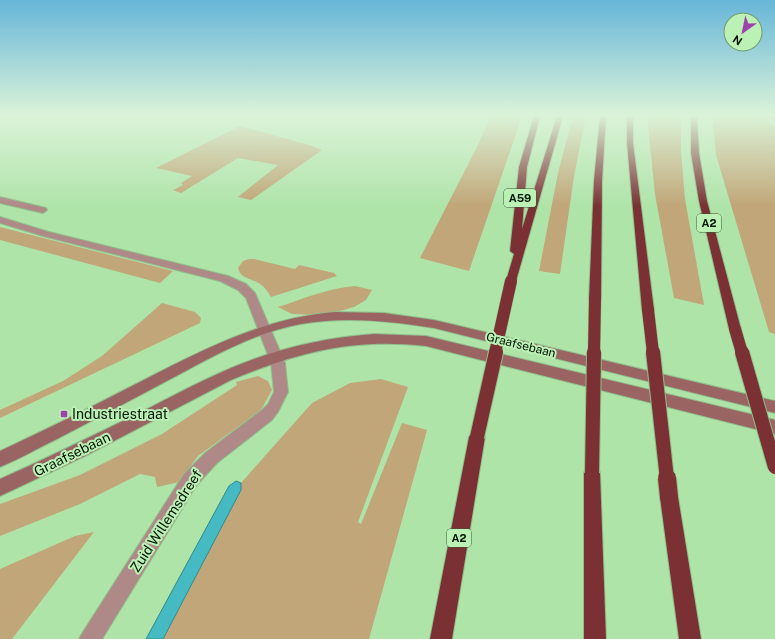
<svg xmlns="http://www.w3.org/2000/svg" width="775" height="639" viewBox="0 0 775 639" font-family="'Public Sans',sans-serif">
<style>
.green{fill:#c0a678}
.water{fill:#45bac2;stroke:#318888}
.lines{fill:none;stroke-linecap:round;stroke-linejoin:round}
.street-casing{stroke:#90bf8b;stroke-width:2}
.secondary-casing{stroke:#90bf8b;stroke-width:2}
.highway-casing{stroke:#90bf8b;stroke-width:2}
.street{fill:#af8987;fill-rule:evenodd}
.secondary{fill:#9a6463;fill-rule:evenodd}
.highway{fill:#7b3133;fill-rule:evenodd}
.highway-bridge-far2-casing{stroke:#90bf8b;stroke-width:13;stroke-linecap:butt}
.highway-bridge-far1-casing{stroke:#90bf8b;stroke-width:16;stroke-linecap:butt}
.highway-bridge-casing{stroke:#90bf8b;stroke-width:20;stroke-linecap:butt}
.highway-bridge-far2{stroke:#7b3133;stroke-width:12}
.highway-bridge-far1{stroke:#7b3133;stroke-width:14}
.highway-bridge{stroke:#7b3133;stroke-width:18}
.poi-dot{fill:#9d42ac;stroke:#bcf1b5;stroke-width:1.5}
.labels{text-anchor:middle;stroke-width:4;stroke-linejoin:round;paint-order:stroke}
.shield{fill:#bcf1b5;stroke:#3a5738;stroke-width:1}
.shield-label{font-size:11px;font-weight:bold;fill:#031502}
.street-label{font-size:12px;fill:#031502;stroke:#bcf1b5}
.near-poi-label{font-size:14px;fill:#031502;stroke:#bcf1b5;text-anchor:start}
.near-street-label{font-size:14px;fill:#031502;stroke:#bcf1b5}
</style>
<rect width="100%" height="100%" fill="#afe4a9"/>
<path class="green" d="M491,116H520L519,125L469,271L420,258L476,149Z
M573,116H586L574,176L560,274L539,271L558,173Z
M647,116H681V150L685,199L704,305L674,298L655,194Z
M712,116H762L775,126V334L769,332L716,155Z
M240,126L309,145L322,150L251,200L238,197L278,165L238,158L181,193L173,190L183,185L181,183L192,176L156,168Z
M0,227L173,271L160,283L0,240Z
M249,259H254L295,269L299,265L334,273L337,276L271,297C268,292 265,287 260,284C252,278 240,279 238,268L243,261Z
M355,286L372,290L366,300L354,307L340,311L315,315L292,314L278,307C303,299 328,288 355,286Z
M162,303L195,312L201,318L200,323L0,418V410L63,381L102,356Z
M258,376L268,381L272,390L261,410L198,456L179,482L157,487L155,477L140,474L80,504L0,536V504L80,475L162,434L237,385L236,382Z
M381,379L408,387L358,522L361,524L402,423L427,430L369,639H163L241,490V483L312,403L350,383Z
M94,532L12,639H0V569L75,536Z"/>
<path class="water" d="M236,481L241,483V490L163,639H146L229,486Z"/>
<g class="lines">
<defs>
<path id="street" d="M0,197L46,208L47,210L43,213L0,203Z
M0,217L49,232L228,276L246,284L255,293L285,363L288,392L278,412L272,420L217,463L196,486L102,639H79L83,632L184,474L205,453L262,410L268,404L274,392L271,363L246,298L238,290L220,281L43,236L0,223Z"/>
<path id="secondary" d="M335,312L384,313L434,320L775,401V413L434,328C390,321 345,316 301,324C257,332 217,354 178,375C138,396 98,418 57,439C38,448 20,459 0,467V451C43,431 86,410 128,388C195,354 259,318 335,312Z
M374,334L426,336L775,420V434L426,346C353,338 298,352 231,380L85,456L0,496V479C43,460 86,439 129,418C160,403 190,386 222,372C270,350 321,338 374,334Z"/>
<path id="highway" d="M534,116H540L527,167L522,229L557,116H563L516,281L515,283H507L506,281L514,254L510,251L519,167Z
M600,116H606L602,181L601,299L599,302H591L589,299L594,181Z
M627,116H633V143L654,310L652,313H644L642,310L627,143Z
M691,116H697L699,153L707,201L741,329L739,332L735,333L731,332L729,329L699,201L691,153Z
M768,116H775V121Z
M477,430L482,432L485,437L452,639H430L469,437L472,432Z
M592,465L598,467L600,473L606,639H584V473L586,467Z
M669,488L675,491L678,497L701,639H679L660,497L663,491Z"/>
</defs>
<use href="#street" class="street-casing"/>
<use href="#secondary" class="secondary-casing"/>
<use href="#highway" class="highway-casing"/>
<use href="#street" class="street"/>
<use href="#secondary" class="secondary"/>
<use href="#highway" class="highway"/>
<defs>
<path id="highway-bridge-far2" d="M648,310L653,353
M735,329L742,353
M495,353L511,281
M594,353L595,299"/>
<path id="highway-bridge-far1" d="M653,352L667,479
M742,352L775,467
M477,437L496,352
M592,473L594,352"/>
<path id="highway-bridge" d="M667,478L669,497"/>
</defs>
<use href="#highway-bridge-far2" class="highway-bridge-far2-casing"/>
<use href="#highway-bridge-far1" class="highway-bridge-far1-casing"/>
<use href="#highway-bridge" class="highway-bridge-casing"/>
<use href="#highway-bridge-far2" class="highway-bridge-far2"/>
<use href="#highway-bridge-far1" class="highway-bridge-far1"/>
<use href="#highway-bridge" class="highway-bridge"/>
</g>
<linearGradient id="sky" x2="0" y2="1"><stop stop-color="#67b6d9"/><stop offset="0.56" stop-color="#dbf3d8"/><stop offset="1" stop-color="#dbf3d8" stop-opacity="0"/></linearGradient>
<rect width="775" height="206" fill="url(#sky)"/>
<rect class="poi-dot" x="60" y="410" width="8" height="8" rx="2"/>
<g class="labels">
<g class="shield">
<rect x="504" y="189" width="32" height="18" rx="3"/>
<rect x="697" y="214" width="24" height="18" rx="3"/>
<rect x="447" y="529" width="24" height="18" rx="3"/>
</g>
<g class="shield-label">
<text x="520" y="202">A59</text>
<text x="709" y="227">A2</text>
<text x="459" y="542">A2</text>
</g>
<g class="street-label">
<text transform="translate(521 345) rotate(14)" y="4">Graafsebaan</text>
</g>
<g class="near-poi-label">
<text x="72" y="419">Industriestraat</text>
</g>
<g class="near-street-label">
<text transform="translate(72 454) rotate(-26)" y="5">Graafsebaan</text>
<text transform="translate(166 521) rotate(-57)" y="5">Zuid Willemsdreef</text>
</g>
</g>
<g transform="translate(743 32) rotate(213)"><circle r="19" fill="#bcf1b5" stroke="#72996d"/>
<path d="M0-3L7 15L0 10L-7 15Z" fill="#9d42ac"/>
<text y="-6" font-size="11" font-weight="bold" text-anchor="middle" fill="#031502">N</text>
</g>
</svg>
